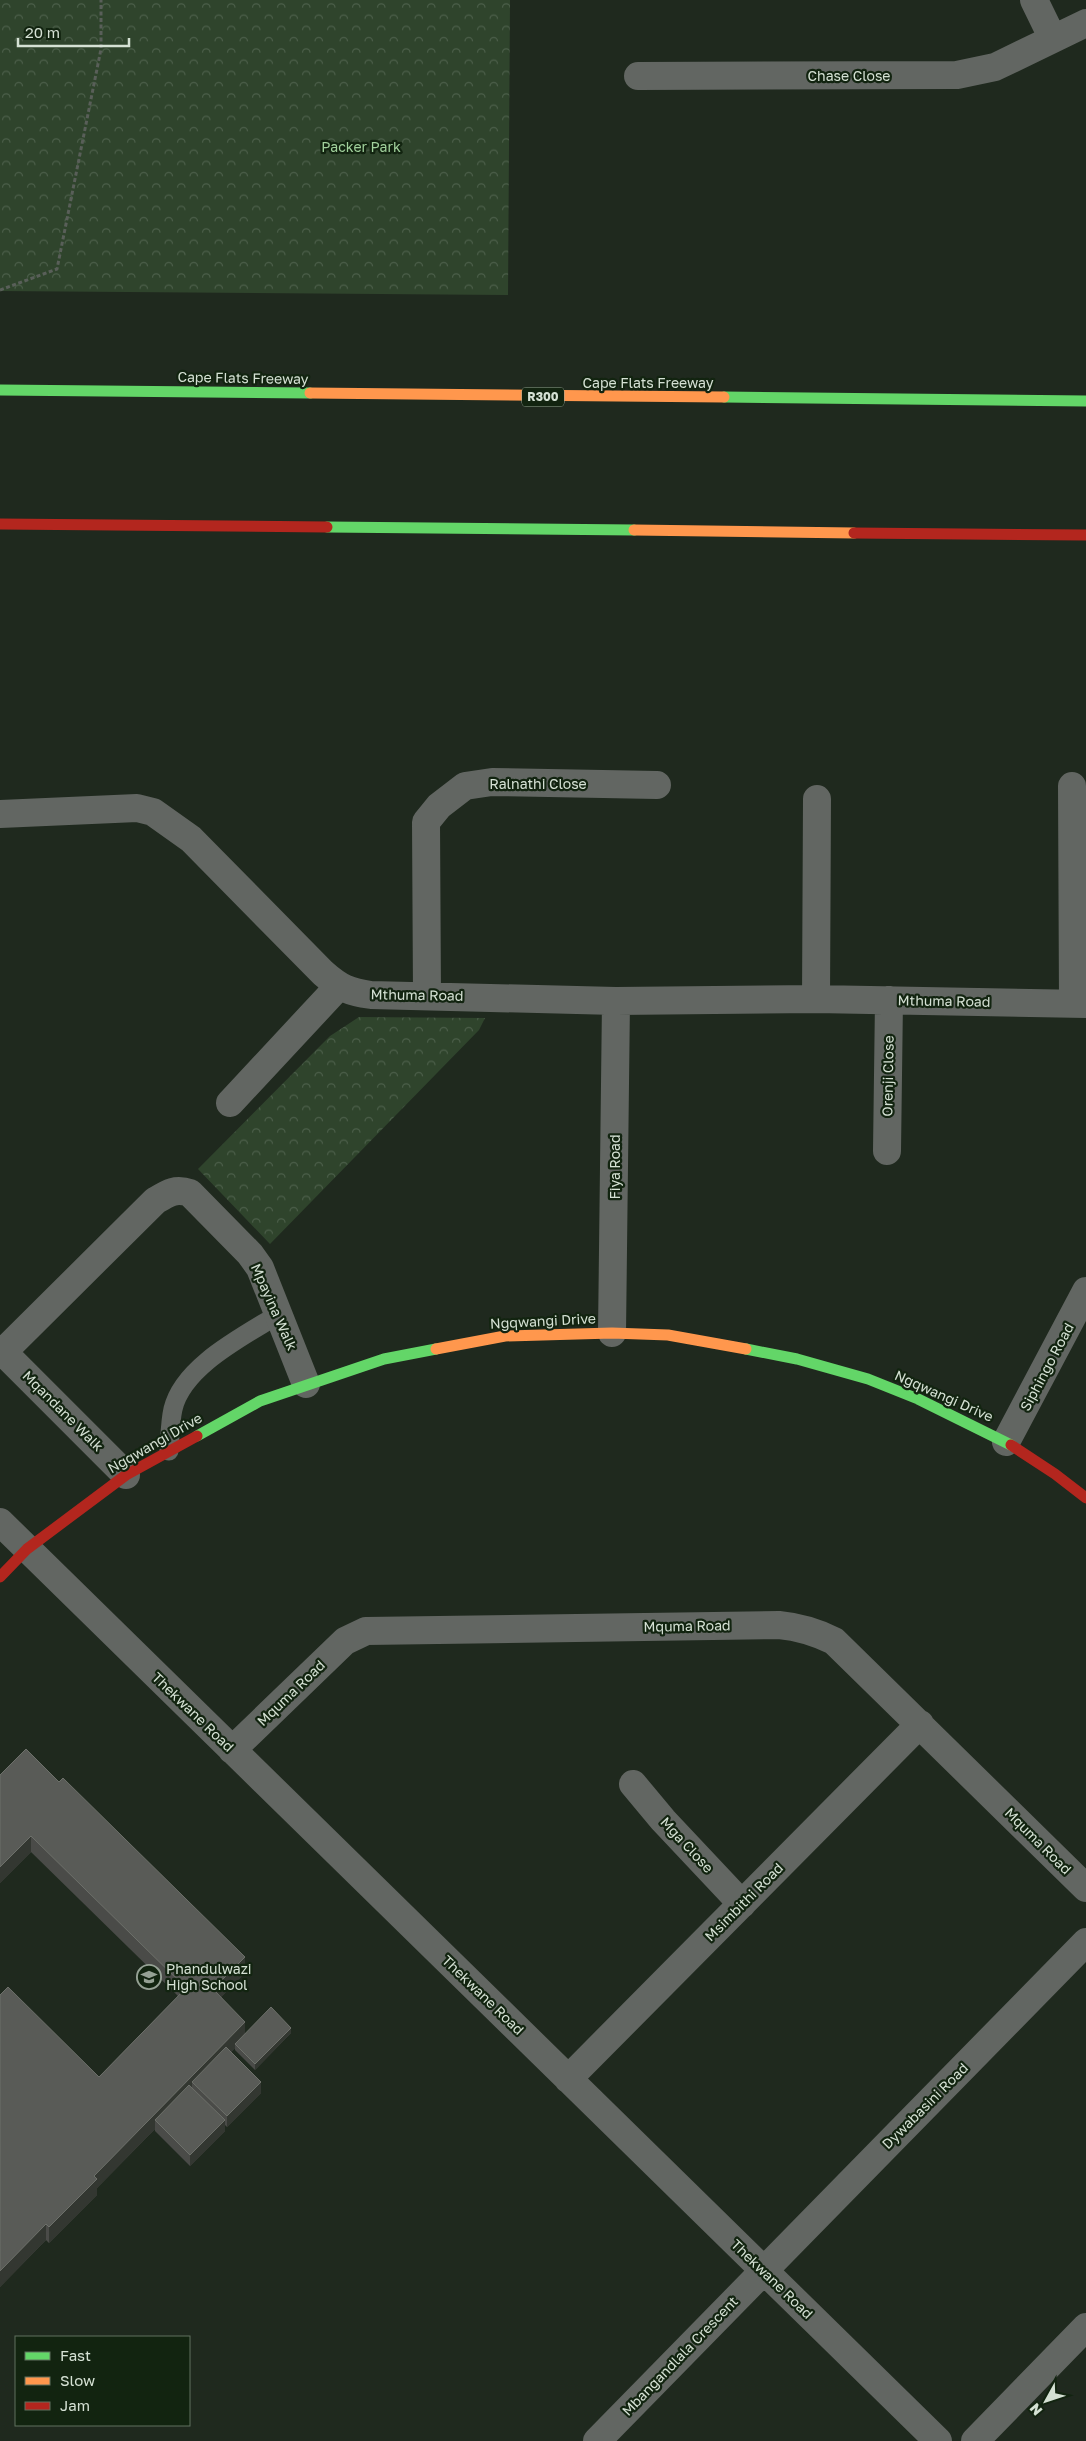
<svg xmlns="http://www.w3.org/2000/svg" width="1086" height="2441" viewBox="0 0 1086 2441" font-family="'Golos Text',sans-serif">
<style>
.park{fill:url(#park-crowns)}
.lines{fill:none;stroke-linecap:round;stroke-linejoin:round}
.path{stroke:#595f59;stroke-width:3;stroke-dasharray:4 2.5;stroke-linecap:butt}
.lane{stroke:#626662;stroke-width:19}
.street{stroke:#626662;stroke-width:28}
.fast{stroke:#63d668;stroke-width:11}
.slow{stroke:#ff974d;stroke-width:11}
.jam{stroke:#b3261e;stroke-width:11}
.wall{fill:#4a4b48}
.shaded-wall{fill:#333731}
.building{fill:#595b57;stroke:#6d706a}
.labels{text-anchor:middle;stroke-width:4.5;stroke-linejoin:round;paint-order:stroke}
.shield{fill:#122410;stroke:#9aa899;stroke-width:1}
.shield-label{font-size:12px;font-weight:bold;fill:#d5e1d4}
.street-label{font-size:14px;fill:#d5e1d4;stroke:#122410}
.park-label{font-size:14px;fill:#a1d19c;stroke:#122410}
.poi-label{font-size:14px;fill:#d5e1d4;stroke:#122410;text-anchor:start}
</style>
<defs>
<pattern id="park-crowns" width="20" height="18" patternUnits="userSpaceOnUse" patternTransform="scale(1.25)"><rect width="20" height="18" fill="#2f442c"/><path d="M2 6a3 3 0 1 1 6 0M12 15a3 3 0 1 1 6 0" fill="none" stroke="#4c5f4a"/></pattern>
</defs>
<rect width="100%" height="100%" fill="#1f291e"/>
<path class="park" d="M0,0H510L508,295L0,291Z
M359,1017L485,1018L479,1030L270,1244L198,1169L330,1036Z"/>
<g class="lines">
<path class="path" d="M0,290L57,269L101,49V0"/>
<path class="lane" d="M169,1451C170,1437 170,1422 173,1409C183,1366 244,1336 279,1314"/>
<path class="street" d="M1034,0L1053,39
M638,76L957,75L995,67L1086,23
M1072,786L1073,1003
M0,814L137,808L153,812L191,839L323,973C340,988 349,992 371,995L616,1001L816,999L1086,1004
M427,995L426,822L439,806L465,786L492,782L657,785
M816,999L817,799
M230,1103L338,987
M887,1151L889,1000
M612,1333L616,1001
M0,1349L126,1475
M3,1352L155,1201C168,1193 175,1188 190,1193L250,1254L260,1268L306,1384
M1006,1442L1086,1291
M0,1522L938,2441
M232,1750L345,1641L366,1631L779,1625C800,1627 816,1632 834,1641L1086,1888
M633,1784L663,1820L742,1904
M568,2079L920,1724
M597,2441L1086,1942
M975,2441L1086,2327"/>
<path class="fast" d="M0,390L310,393
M724,397L1086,401
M327,527L634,530
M746,1349L797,1359L868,1379L918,1399L1011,1445
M197,1436L260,1401L384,1359L436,1349"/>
<path class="slow" d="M310,393L724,397
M634,530L854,533
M436,1349L505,1336L612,1333L668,1335L746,1349"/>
<path class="jam" d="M0,524L327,527
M854,533L1086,535
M1011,1445L1055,1474L1086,1498
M0,1577L27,1549L126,1475L197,1436"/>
</g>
<path class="wall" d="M0,1775L245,1973L221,1997L245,2033H291L255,2070L235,2050V2048L231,2052L261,2093L227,2127L225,2125V2131L190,2166L155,2131V2129L97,2188V2195L49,2243L46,2240L0,2287V1995L99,2077L178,1996L31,1852L0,1883Z"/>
<path class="shaded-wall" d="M31,1836V1852L0,1883V1867Z
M245,1957V1973L213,2005V1989Z
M245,2022V2038L235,2044V2048L197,2087L192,2082V2091L155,2120V2129L97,2188V2195L49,2243V2227L94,2176Z
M291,2028V2033L255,2070V2064Z
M261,2082V2093L227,2127V2116Z
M225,2120V2131L190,2166V2155Z
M46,2224V2240L0,2287V2271Z"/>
<path class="building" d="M26,1749L59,1782L63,1778L245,1957L213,1989L245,2022L94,2176L97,2179L49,2227L46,2224L0,2271V1995L8,1987L99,2077L186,1988L31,1836L0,1867V1775Z
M271,2007L291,2028L255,2064L235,2044Z
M226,2047L261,2082L227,2116L192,2082Z
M189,2085L225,2120L190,2155L155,2120Z"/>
<defs>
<symbol id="school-ring" viewBox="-11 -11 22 22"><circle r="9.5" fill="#122410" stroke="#95a194" stroke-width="1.5"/><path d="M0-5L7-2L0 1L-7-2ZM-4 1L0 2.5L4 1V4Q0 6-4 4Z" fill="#95a194"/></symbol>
</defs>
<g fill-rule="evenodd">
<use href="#school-ring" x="135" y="1963" width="28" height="28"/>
</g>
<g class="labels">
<rect class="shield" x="522" y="387.5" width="42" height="19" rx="4"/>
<g class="shield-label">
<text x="543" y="401">R300</text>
</g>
<g class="street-label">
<text x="849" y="81">Chase Close</text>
<text transform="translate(243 378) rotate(1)" y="5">Cape Flats Freeway</text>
<text x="648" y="388">Cape Flats Freeway</text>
<text x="538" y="789">Ralnathi Close</text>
<text transform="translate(417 995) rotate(1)" y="5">Mthuma Road</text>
<text transform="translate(944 1001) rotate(1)" y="5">Mthuma Road</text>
<text transform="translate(888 1076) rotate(-89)" y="5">Orenji Close</text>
<text transform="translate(615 1167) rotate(-90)" y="5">Fiya Road</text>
<text transform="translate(274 1307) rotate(66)" y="5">Mpayina Walk</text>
<text transform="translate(543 1321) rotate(-3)" y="5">Ngqwangi Drive</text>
<text transform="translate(1047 1367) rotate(-62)" y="5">Siphingo Road</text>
<text transform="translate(944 1396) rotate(24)" y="5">Ngqwangi Drive</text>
<text transform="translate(63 1411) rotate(45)" y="5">Mqandane Walk</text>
<text transform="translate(155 1443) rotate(-30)" y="5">Ngqwangi Drive</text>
<text transform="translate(687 1626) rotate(-1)" y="5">Mquma Road</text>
<text transform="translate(291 1693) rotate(-44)" y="5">Mquma Road</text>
<text transform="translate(193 1712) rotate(44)" y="5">Thekwane Road</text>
<text transform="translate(1038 1841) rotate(45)" y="5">Mquma Road</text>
<text transform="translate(687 1845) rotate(47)" y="5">Mga Close</text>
<text transform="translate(744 1902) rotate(-45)" y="5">Msimbithi Road</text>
<text transform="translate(483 1995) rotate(44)" y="5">Thekwane Road</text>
<text transform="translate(925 2106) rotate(-45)" y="5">Dywabasini Road</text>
<text transform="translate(772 2279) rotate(44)" y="5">Thekwane Road</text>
<text transform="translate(680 2356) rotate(-46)" y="5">Mbangandlala Crescent</text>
</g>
<g class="park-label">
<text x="361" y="152">Packer Park</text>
</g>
<g class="poi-label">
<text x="166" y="1974">Phandulwazi<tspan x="166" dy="16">High School</tspan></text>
</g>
</g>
<rect x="15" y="2336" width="175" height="90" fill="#122410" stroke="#60705e"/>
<rect x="25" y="2352" width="25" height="8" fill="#63d668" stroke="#60705e"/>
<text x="60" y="2361" font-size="15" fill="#d5e1d4">Fast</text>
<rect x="25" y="2377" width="25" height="8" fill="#ff974d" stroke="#60705e"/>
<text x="60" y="2386" font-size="15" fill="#d5e1d4">Slow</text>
<rect x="25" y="2402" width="25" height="8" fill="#b3261e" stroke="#60705e"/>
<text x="60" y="2411" font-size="15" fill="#d5e1d4">Jam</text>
<g transform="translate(1046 2401) rotate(230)" stroke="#122410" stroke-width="4" paint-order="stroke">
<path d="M0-4L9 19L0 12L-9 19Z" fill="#d5e1d4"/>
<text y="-8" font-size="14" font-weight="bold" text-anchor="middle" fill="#d5e1d4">N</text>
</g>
<path d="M18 38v8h111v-8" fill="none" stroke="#d5e1d4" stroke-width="2.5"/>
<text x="25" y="38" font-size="15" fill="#d5e1d4" stroke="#122410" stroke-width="4" paint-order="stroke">20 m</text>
</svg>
